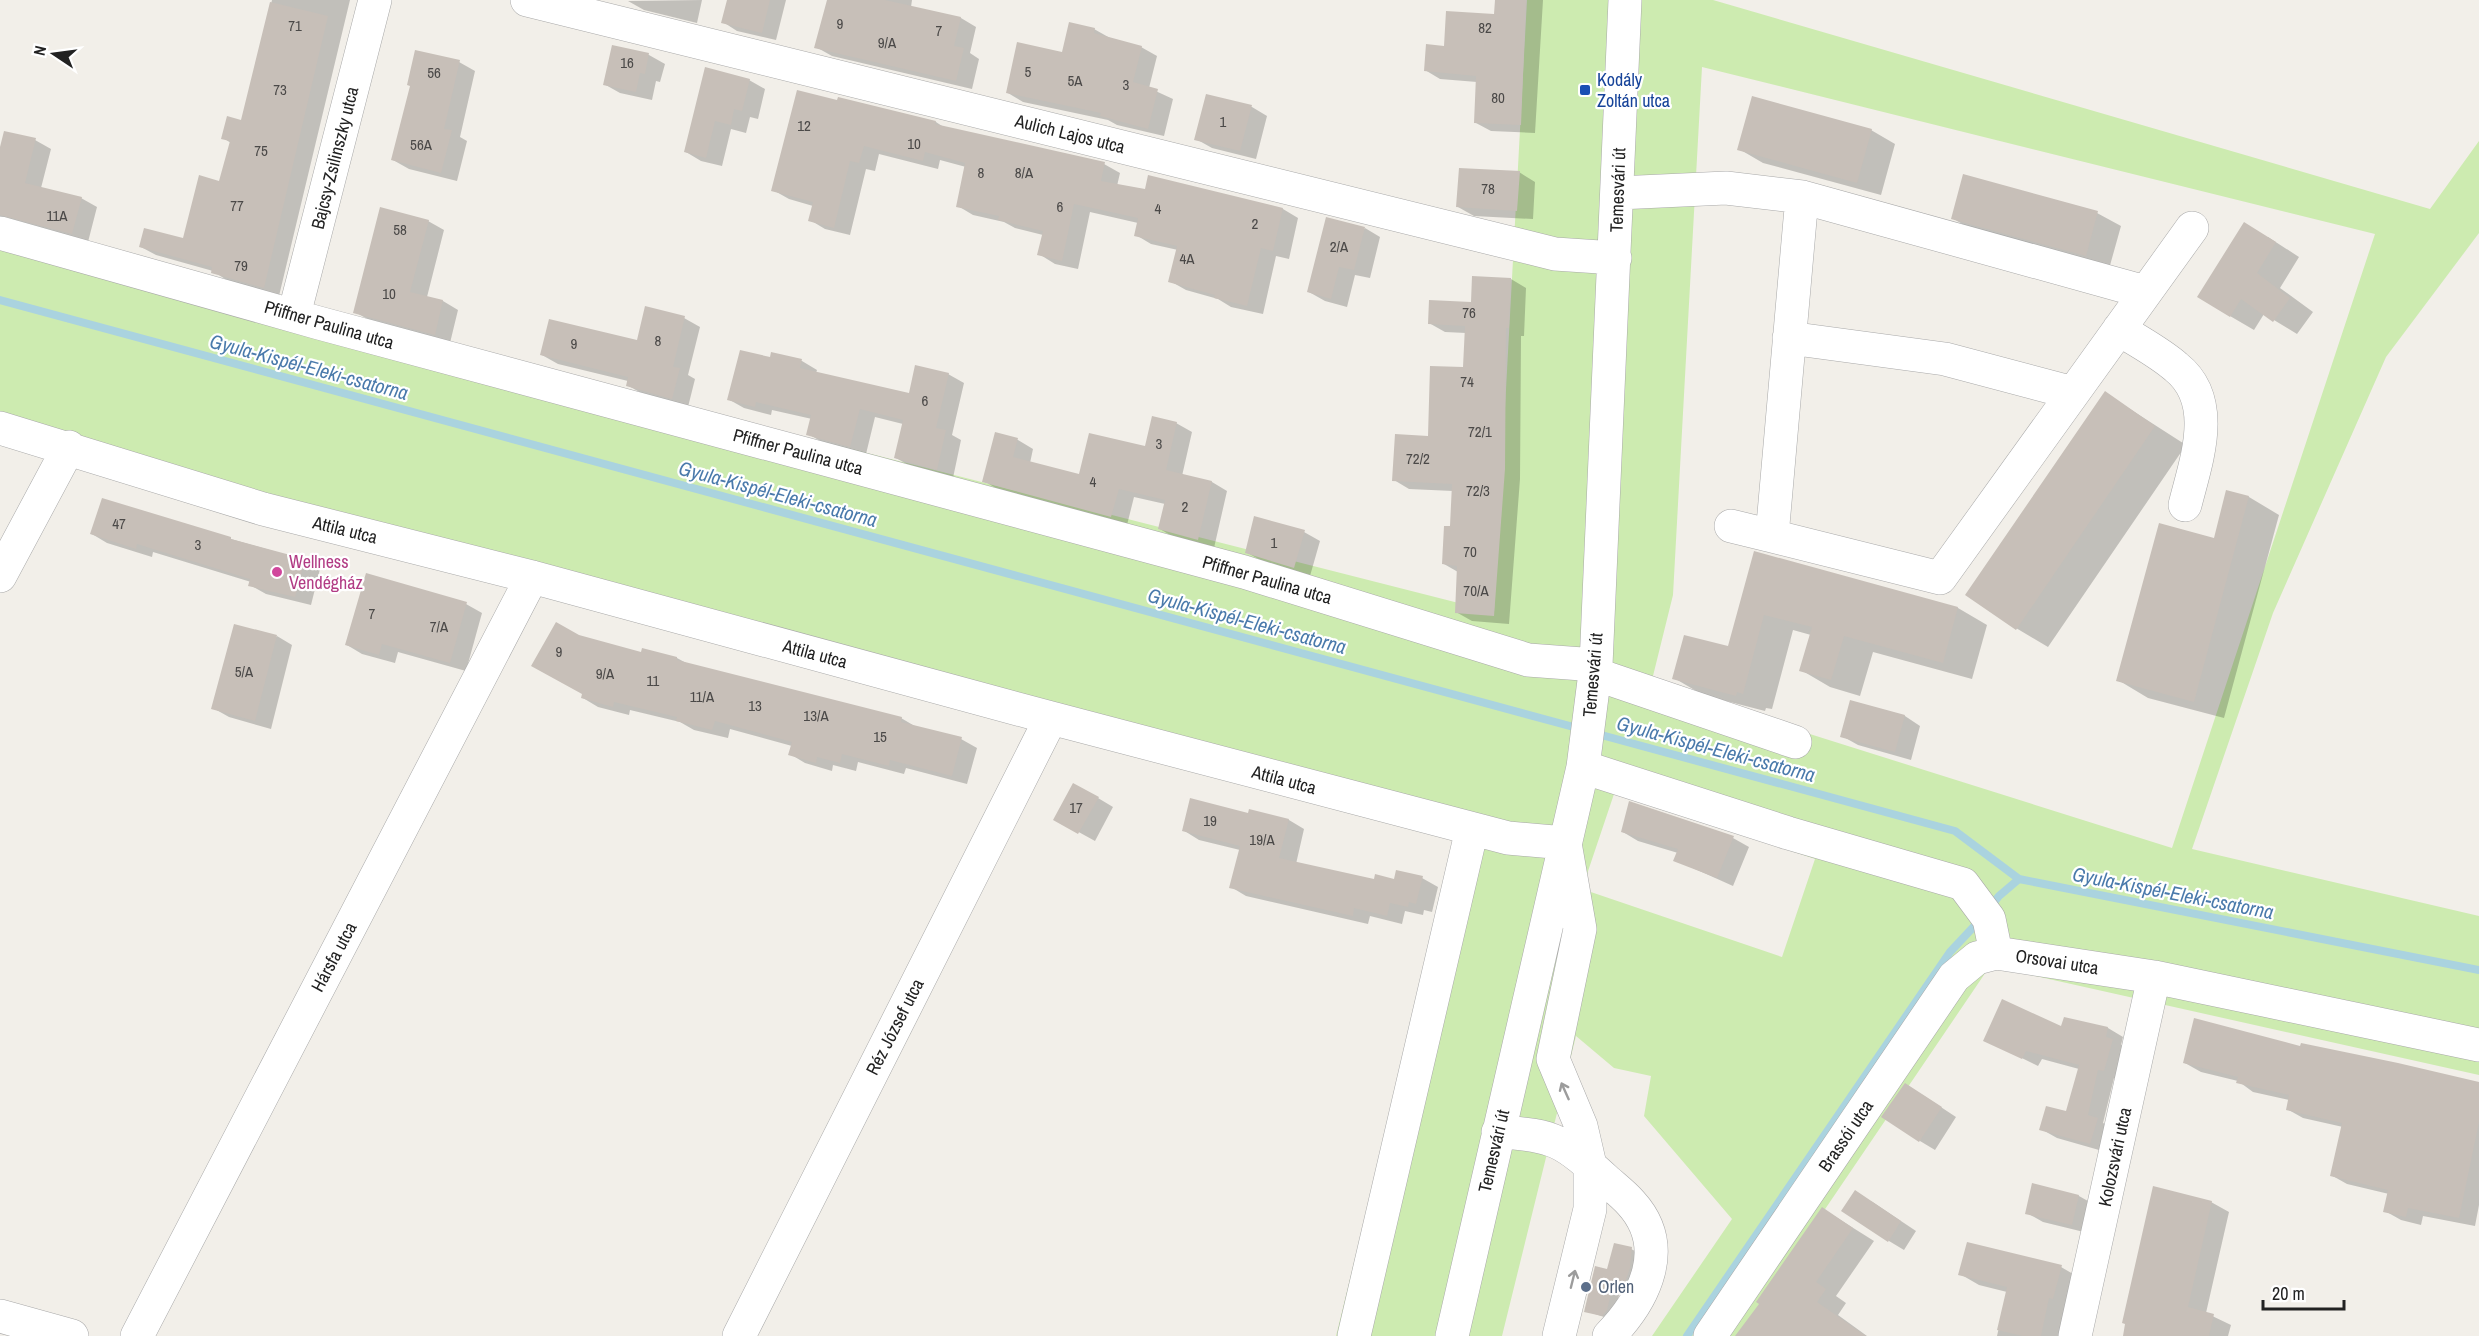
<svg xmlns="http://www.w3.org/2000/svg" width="2479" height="1336" viewBox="0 0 2479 1336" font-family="'Archivo Narrow',sans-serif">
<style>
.grass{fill:#cdebb0;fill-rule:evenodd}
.shadow{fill:#0003}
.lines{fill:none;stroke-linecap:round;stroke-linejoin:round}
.stream{stroke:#aad3df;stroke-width:8}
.building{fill:#c7bfb8}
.minor-casing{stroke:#a9a9a9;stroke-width:34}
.minor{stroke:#fff;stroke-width:33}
.oneway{stroke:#9c9c9c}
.transit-dot{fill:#1a4fb4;stroke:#fff;stroke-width:2}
.hotel-dot{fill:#d1479c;stroke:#fff;stroke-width:2}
.service-dot{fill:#5c6f8a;stroke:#fff;stroke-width:2}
.labels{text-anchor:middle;stroke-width:4.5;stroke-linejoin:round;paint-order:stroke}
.number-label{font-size:15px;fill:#4b4948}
.transit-label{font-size:18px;fill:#164399;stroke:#fff;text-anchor:start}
.street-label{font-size:18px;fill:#222;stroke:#fff}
.hotel-label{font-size:18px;fill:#b23c85;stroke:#fff;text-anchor:start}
.service-label{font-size:18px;fill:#4e5e75;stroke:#fff;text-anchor:start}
.water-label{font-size:20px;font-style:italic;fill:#4a7aab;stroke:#fff}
</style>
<rect width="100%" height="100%" fill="#f2efe9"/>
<path class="grass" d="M1527,0H1713L2430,209L2479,141V233L2386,357L2273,613L2192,849L2479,916V1075L1990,966L1739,1336H1652L1732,1219L1644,1116L1651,1076L1614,1068L1576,1036L1502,1336H1336L1459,836L0,444V218L344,320L1494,612ZM1702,67L2375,234L2172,848L1651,684L1673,595ZM1615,791L1815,859L1782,957L1582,889Z"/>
<path class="shadow" d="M272,0H350L279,296L228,281L213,271L156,255L141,247L184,240L220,182L231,143L223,138L242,121Z
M702,0L697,23L644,10L628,1Z
M728,0H786L776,40L737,31L723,22Z
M829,0H912L911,7L961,18L976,27L970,53L979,59L972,89L832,56L816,47Z
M1496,0H1543L1535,133L1491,131L1476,123L1477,82L1440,79L1425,70L1446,48L1495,15Z
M1094,29L1110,38L1141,47L1157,56L1149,88L1173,99L1164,136L1117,125L1108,120L1023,102L1008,93Z
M613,47L649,55L665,64L660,82L656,81L652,100L620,93L604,84Z
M459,62L475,71L460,137L467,141L457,181L409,169L393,160Z
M749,80L765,89L758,119L750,117L746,133L731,129L722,166L701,161L686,152Z
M1207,95L1252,107L1267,116L1256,159L1212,148L1196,139Z
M839,99L936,122L945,128L1104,164L1120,173L1117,186L1283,209L1298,218L1289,259L1276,256L1263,314L1231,307L1218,299L1186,290L1170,281L1178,250L1151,244L1136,235L1138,223L1090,212L1078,269L1055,264L1039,254L1043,235L1015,228L1004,222L973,215L958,206L966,167L940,160L938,169L879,154L875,171L866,169L850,235L825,229L810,220L813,206L789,199L773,190Z
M1871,130L1895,144L1881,195L1763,163L1739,149Z
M35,140L51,149L41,188L81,198L97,207L88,242L0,230V154Z
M1519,172L1535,182L1533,219L1474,216L1458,207Z
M2097,213L2121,226L2109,269L1976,232L1952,218Z
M428,221L444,230L427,297L443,301L458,310L450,343L371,321L355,312Z
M1365,228L1380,237L1370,278L1355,275L1347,307L1325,301L1309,292Z
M2268,237L2299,257L2280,288L2313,312L2297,334L2264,314L2254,330L2230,316Z
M1511,279L1526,288L1524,336H1521L1520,479L1509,624L1472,621L1456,612L1458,572L1444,564L1451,528L1453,491L1409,489L1394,480L1429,437L1464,369L1466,333L1445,332L1429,323L1472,303Z
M684,318L700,327L688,375L695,379L688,407L643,394L627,385L628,381L558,364L542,355L638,342Z
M771,359L802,361L817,370L816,373L910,395L948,374L964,383L952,435L961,440L953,478L912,467L896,458L903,424L875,417L866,454L824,443L808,434L812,419L772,410L771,415L744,408L728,399Z
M2105,393L2186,445L2048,647L2016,628Z
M1176,423L1192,432L1182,476L1212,482L1227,491L1214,548L1175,538L1160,529L1165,504L1134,497L1127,525L999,490L984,481L996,434L1018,440L1033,449L1030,463L1080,476L1146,448Z
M2228,492L2249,497L2279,515L2224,718L2148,698L2118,680L2215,540Z
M1304,532L1320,541L1310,576L1262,561L1246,552Z
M92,534L231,539L304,560L320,569L311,605L266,594L250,585L251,582L153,552L152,557L107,543Z
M1755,553L1958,608L1987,625L1972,679L1873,652L1860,696L1830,687L1801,670L1811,635L1793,630L1772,709L1766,708L1765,711L1703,695L1674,678L1729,648Z
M466,604L482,613L466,671L398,652L395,663L362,654L347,645Z
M277,636L292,645L271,729L229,717L213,708Z
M579,636L642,654L677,658L688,664L901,718L918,728L961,739L977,748L967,784L906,768L904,774L858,762L856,771L833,765L832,771L805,763L790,754L792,746L730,729L728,738L694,730L680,722L630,710L629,715L598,707L583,698Z
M1851,702L1905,716L1920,726L1911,760L1858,745L1842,736Z
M1098,798L1113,807L1095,841L1055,819Z
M1630,803L1733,838L1749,847L1733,886L1675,860L1678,853L1638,841L1623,832Z
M1249,815L1289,820L1304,829L1296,864L1375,881L1422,878L1438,887L1432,912L1424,910L1423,915L1405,911L1402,924L1370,916L1368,924L1246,896L1231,887L1240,850L1199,840L1183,830Z
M2062,1028H2108L2123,1037L2121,1045L2128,1049L2120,1079L2114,1078L2103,1123L2113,1128L2106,1152L2057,1138L2041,1129L2068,1113L2079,1069L2042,1059L2038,1066L1985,1040Z
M2301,1047L2479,1084V1205L2475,1226L2423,1216L2421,1225L2401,1220L2385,1211L2389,1194L2347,1184L2331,1175L2343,1127L2303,1118L2287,1109L2289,1100L2253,1092L2238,1081L2201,1072L2185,1063Z
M1921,1094L1956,1117L1935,1150L1920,1141Z
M2034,1185L2079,1196L2095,1205L2088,1233L2043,1222L2027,1213Z
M1871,1201L1916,1231L1904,1250L1889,1241Z
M2211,1202L2229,1212L2206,1313L2231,1325L2228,1336H2124Z
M1823,1209L1874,1241L1836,1296L1846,1303L1838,1315L1867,1336H1737L1761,1304Z
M1631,1249L1639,1253L1632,1287L1622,1284L1614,1314L1610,1319L1586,1311L1609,1271Z
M2061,1267L2080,1278L2061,1336H1997L2007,1292L1979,1285L1960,1274Z"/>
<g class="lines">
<path class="stream" d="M0,300L1581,729
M1594,733L1955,831L2019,879L2479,970
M1990,907L1999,896L2019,879
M1687,1336L1950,952L1980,920"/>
</g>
<path class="building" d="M727,0H770L762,33L721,23Z
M827,0H885L961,17L954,46L964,48L956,81L814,48Z
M1495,0H1526L1521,125L1474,123L1476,76L1424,71L1426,44L1444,46L1446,11L1494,14Z
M270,2L328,16L264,288L211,273L212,267L139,247L144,228L183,238L199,175L219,181L230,141L221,139L227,116L241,120Z
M1069,22L1095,28L1094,33L1142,46L1133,82L1158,89L1148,129L1100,116L1101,113L1006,93L1017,42L1062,52Z
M612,45L649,53L645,74L640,73L636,92L603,85Z
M415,50L460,60L444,129L452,130L441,173L391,160L410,86L407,85Z
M705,67L750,79L742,111L734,109L731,125L715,121L706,158L684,152Z
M797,90L837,100L838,97L936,121L935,124L1105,162L1101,181L1145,189L1148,175L1283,208L1273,251L1261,248L1247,306L1214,298L1215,295L1168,282L1177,246L1134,236L1138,218L1074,204L1062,261L1037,255L1043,231L998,220L999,216L956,207L965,163L925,152L923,161L864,146L859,163L850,161L834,228L808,221L813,202L771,191Z
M1206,94L1252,105L1240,151L1194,140Z
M1752,96L1872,129L1857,183L1737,150Z
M4,131L36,138L25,183L82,197L72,234L0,215V147Z
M1459,168L1520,171L1517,211L1456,207Z
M1963,174L2098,211L2086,256L1951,219Z
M380,207L429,220L410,292L443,300L435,335L353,313Z
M1326,217L1365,227L1354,270L1339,267L1331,299L1307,292Z
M2244,222L2276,242L2257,273L2290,298L2273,322L2241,299L2230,317L2197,297Z
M1472,276L1511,278L1509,328H1506L1505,469L1494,616L1455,613L1457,566L1442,564L1444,526H1450L1452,484L1392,481L1395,434L1428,436L1430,366L1463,367L1465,326L1428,324L1429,300L1471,302Z
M645,306L685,316L673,367L680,368L672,399L626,386L628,377L540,355L549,319L637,340Z
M740,350L770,357L771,352L802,359L800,368L909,393L915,365L949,373L936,428L946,430L937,470L894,458L903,420L860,409L850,447L806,435L811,415L756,402L755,407L727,400Z
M2105,391L2155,426L2016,630L1965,595Z
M1152,416L1177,422L1166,470L1212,481L1198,540L1158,529L1165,500L1119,489L1111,517L982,482L995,432L1018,438L1013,457L1079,474L1089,433L1145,446Z
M2226,490L2249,496L2194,702L2116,681L2159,523L2214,538Z
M102,498L231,537V539L305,559L295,597L248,586L250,579L137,544L136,549L90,534Z
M1254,516L1305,530L1294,568L1245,553Z
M1754,551L1958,607L1943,663L1844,636L1831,680L1799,671L1812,627L1764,615L1743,694L1737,692L1736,696L1672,679L1684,635L1728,646Z
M366,573L467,602L450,663L382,644L379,655L345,645Z
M556,622L579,635L641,652L642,648L677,657V660L902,717L901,722L962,737L952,776L890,760L889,766L842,754L840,763L817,757L816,763L788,755L792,742L715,721L712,730L676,721L677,717L614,702L613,707L581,698L582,694L531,666Z
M234,624L277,635L255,721L211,709Z
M1850,700L1905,715L1895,752L1840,737Z
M1073,783L1099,797L1078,834L1053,820Z
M1190,798L1248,813L1249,809L1289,819L1279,858L1374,879L1375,874L1394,879L1396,870L1423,876L1416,904L1409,902L1408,907L1390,903L1387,916L1354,908L1353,916L1229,888L1240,846L1182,831Z
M1629,801L1734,836L1717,878L1673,861L1678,849L1621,832Z
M2002,999L2061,1026L2064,1017L2108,1027L2106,1037L2113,1039L2104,1071L2098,1070L2088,1115L2098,1118L2090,1144L2039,1130L2046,1106L2066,1111L2079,1065L2026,1051L2022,1059L1983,1041Z
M2194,1018L2300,1046L2301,1043L2398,1063L2479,1082V1122L2459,1218L2408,1208L2406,1217L2383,1212L2388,1190L2330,1176L2342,1123L2286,1110L2289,1095L2236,1083L2238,1077L2183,1063Z
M1905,1083L1942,1107L1919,1142L1881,1117Z
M2032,1183L2079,1195L2072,1225L2025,1214Z
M2153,1186L2212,1201L2188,1307L2214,1314L2209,1336H2123L2125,1324L2122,1323Z
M1855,1190L1901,1221L1888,1242L1841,1211Z
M1822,1207L1853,1228L1816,1282L1826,1289L1817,1302L1866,1336H1735L1759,1304L1756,1302Z
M1967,1242L2062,1265L2053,1299L2049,1298L2041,1336H2023L1997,1330L2007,1287L1958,1275Z
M1614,1243L1632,1247L1630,1268L1625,1282L1624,1284L1614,1281L1607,1310L1602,1316L1584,1312L1595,1266L1607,1269Z"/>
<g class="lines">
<defs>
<path id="minor" d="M527,0L1555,254L1615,258
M1618,193L1726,188L1802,197L2145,292
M1802,197L1772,536L1940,578L2192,228
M0,233L319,323L1244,572L1528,660L1596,665
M294,315L375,0
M2119,329C2137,341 2159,352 2176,367C2219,401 2196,461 2185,505
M1789,338L1945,359L2073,393
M0,428L263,509L532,577L1051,718L1508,838L1565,843L1580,929L1553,1059L1581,1126L1590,1165V1209L1559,1336
M1731,526L1772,536
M0,576L69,447
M1595,674L1795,742
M1583,767L1788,833L1963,884L1989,919L1996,953
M1498,1132C1557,1135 1564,1142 1607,1181C1615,1188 1624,1195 1631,1203C1671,1247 1645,1299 1609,1336
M0,1316L72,1336
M137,1336L532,577
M739,1336L1051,718
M1354,1336L1472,829
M1452,1336L1583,767L1596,665L1625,0
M1710,1336L1954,977L1977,958L1996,953L2154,977L2479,1045
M2075,1336L2154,977"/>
</defs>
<use href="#minor" class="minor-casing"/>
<use href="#minor" class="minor"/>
</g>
<defs><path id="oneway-shaft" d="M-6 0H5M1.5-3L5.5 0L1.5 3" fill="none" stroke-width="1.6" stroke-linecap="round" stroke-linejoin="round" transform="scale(1.5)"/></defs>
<g class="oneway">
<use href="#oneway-shaft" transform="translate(1565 1091) rotate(-114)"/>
<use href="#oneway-shaft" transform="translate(1573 1279) rotate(-76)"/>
</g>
<rect class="transit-dot" x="1579" y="84" width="12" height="12" rx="3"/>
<circle class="hotel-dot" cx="277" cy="572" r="6"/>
<circle class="service-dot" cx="1586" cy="1287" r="6"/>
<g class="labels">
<g class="number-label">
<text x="840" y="29">9</text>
<text x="295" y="31">71</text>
<text x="1485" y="33">82</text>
<text x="939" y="36">7</text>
<text x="887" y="48">9/A</text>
<text x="627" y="68">16</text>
<text x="1028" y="77">5</text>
<text x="434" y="78">56</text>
<text x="1075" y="86">5A</text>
<text x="1126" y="90">3</text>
<text x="280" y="95">73</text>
<text x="1498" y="103">80</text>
<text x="1223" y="127">1</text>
<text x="804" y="131">12</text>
<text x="914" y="149">10</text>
<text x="421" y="150">56A</text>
<text x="261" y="156">75</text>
<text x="981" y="178">8</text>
<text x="1024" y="178">8/A</text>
<text x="1488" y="194">78</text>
<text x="237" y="211">77</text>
<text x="1060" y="212">6</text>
<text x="1158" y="214">4</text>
<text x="57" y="221">11A</text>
<text x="1255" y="229">2</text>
<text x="400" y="235">58</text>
<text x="1339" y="252">2/A</text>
<text x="1187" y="264">4A</text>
<text x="241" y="271">79</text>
<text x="389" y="299">10</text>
<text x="1469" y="318">76</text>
<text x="658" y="346">8</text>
<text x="574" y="349">9</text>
<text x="1467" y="387">74</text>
<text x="925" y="406">6</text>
<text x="1480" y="437">72/1</text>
<text x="1159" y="449">3</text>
<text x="1418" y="464">72/2</text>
<text x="1093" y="487">4</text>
<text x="1478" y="496">72/3</text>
<text x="1185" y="512">2</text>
<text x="119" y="529">47</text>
<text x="1274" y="548">1</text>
<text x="198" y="550">3</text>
<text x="1470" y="557">70</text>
<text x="1476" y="596">70/A</text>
<text x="372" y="619">7</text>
<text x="439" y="632">7/A</text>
<text x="559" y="657">9</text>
<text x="244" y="677">5/A</text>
<text x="605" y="679">9/A</text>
<text x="653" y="686">11</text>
<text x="702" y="702">11/A</text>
<text x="755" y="711">13</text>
<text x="816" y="721">13/A</text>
<text x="880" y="742">15</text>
<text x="1076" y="813">17</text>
<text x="1210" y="826">19</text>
<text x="1262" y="845">19/A</text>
</g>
<g class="transit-label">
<text x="1597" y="86">Kodály<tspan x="1597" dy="21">Zoltán utca</tspan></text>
</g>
<g class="street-label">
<text transform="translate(1070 134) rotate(14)" y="6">Aulich Lajos utca</text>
<text transform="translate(335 158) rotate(-76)" y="6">Bajcsy-Zsilinszky utca</text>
<text transform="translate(1618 190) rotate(-88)" y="6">Temesvári út</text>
<text transform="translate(329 325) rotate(16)" y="6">Pfiffner Paulina utca</text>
<text transform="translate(798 452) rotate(15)" y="6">Pfiffner Paulina utca</text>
<text transform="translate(345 530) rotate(14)" y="6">Attila utca</text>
<text transform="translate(1267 580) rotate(16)" y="6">Pfiffner Paulina utca</text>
<text transform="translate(815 654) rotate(15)" y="6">Attila utca</text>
<text transform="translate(1593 675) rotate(-85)" y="6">Temesvári út</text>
<text transform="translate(1284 780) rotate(15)" y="6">Attila utca</text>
<text transform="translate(334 957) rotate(-62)" y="6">Hársfa utca</text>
<text transform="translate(2057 962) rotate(9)" y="6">Orsovai utca</text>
<text transform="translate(895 1027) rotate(-63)" y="6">Réz József utca</text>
<text transform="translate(1846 1136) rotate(-56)" y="6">Brassói utca</text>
<text transform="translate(1494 1151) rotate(-77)" y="6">Temesvári út</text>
<text transform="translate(2115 1157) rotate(-78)" y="6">Kolozsvári utca</text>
</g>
<g class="hotel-label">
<text x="289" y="568">Wellness<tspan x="289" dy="21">Vendégház</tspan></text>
</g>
<g class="service-label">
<text x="1598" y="1293">Orlen</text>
</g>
<g class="water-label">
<text transform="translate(309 367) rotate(15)" y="7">Gyula-Kispél-Eleki-csatorna</text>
<text transform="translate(778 494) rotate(15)" y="7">Gyula-Kispél-Eleki-csatorna</text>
<text transform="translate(1247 621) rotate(15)" y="7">Gyula-Kispél-Eleki-csatorna</text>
<text transform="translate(1716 749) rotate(15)" y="7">Gyula-Kispél-Eleki-csatorna</text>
<text transform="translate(2173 893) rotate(11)" y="7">Gyula-Kispél-Eleki-csatorna</text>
</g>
</g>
<g transform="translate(54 54) rotate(283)" stroke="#ffffff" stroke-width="4.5" paint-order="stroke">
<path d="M0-4.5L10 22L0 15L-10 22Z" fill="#222222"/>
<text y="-9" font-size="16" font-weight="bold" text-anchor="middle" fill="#222222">N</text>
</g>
<path d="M2263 1300v9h81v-9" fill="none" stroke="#222222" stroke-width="3"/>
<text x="2272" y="1300" font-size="18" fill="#222222" stroke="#ffffff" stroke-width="4.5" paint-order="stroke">20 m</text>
</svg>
